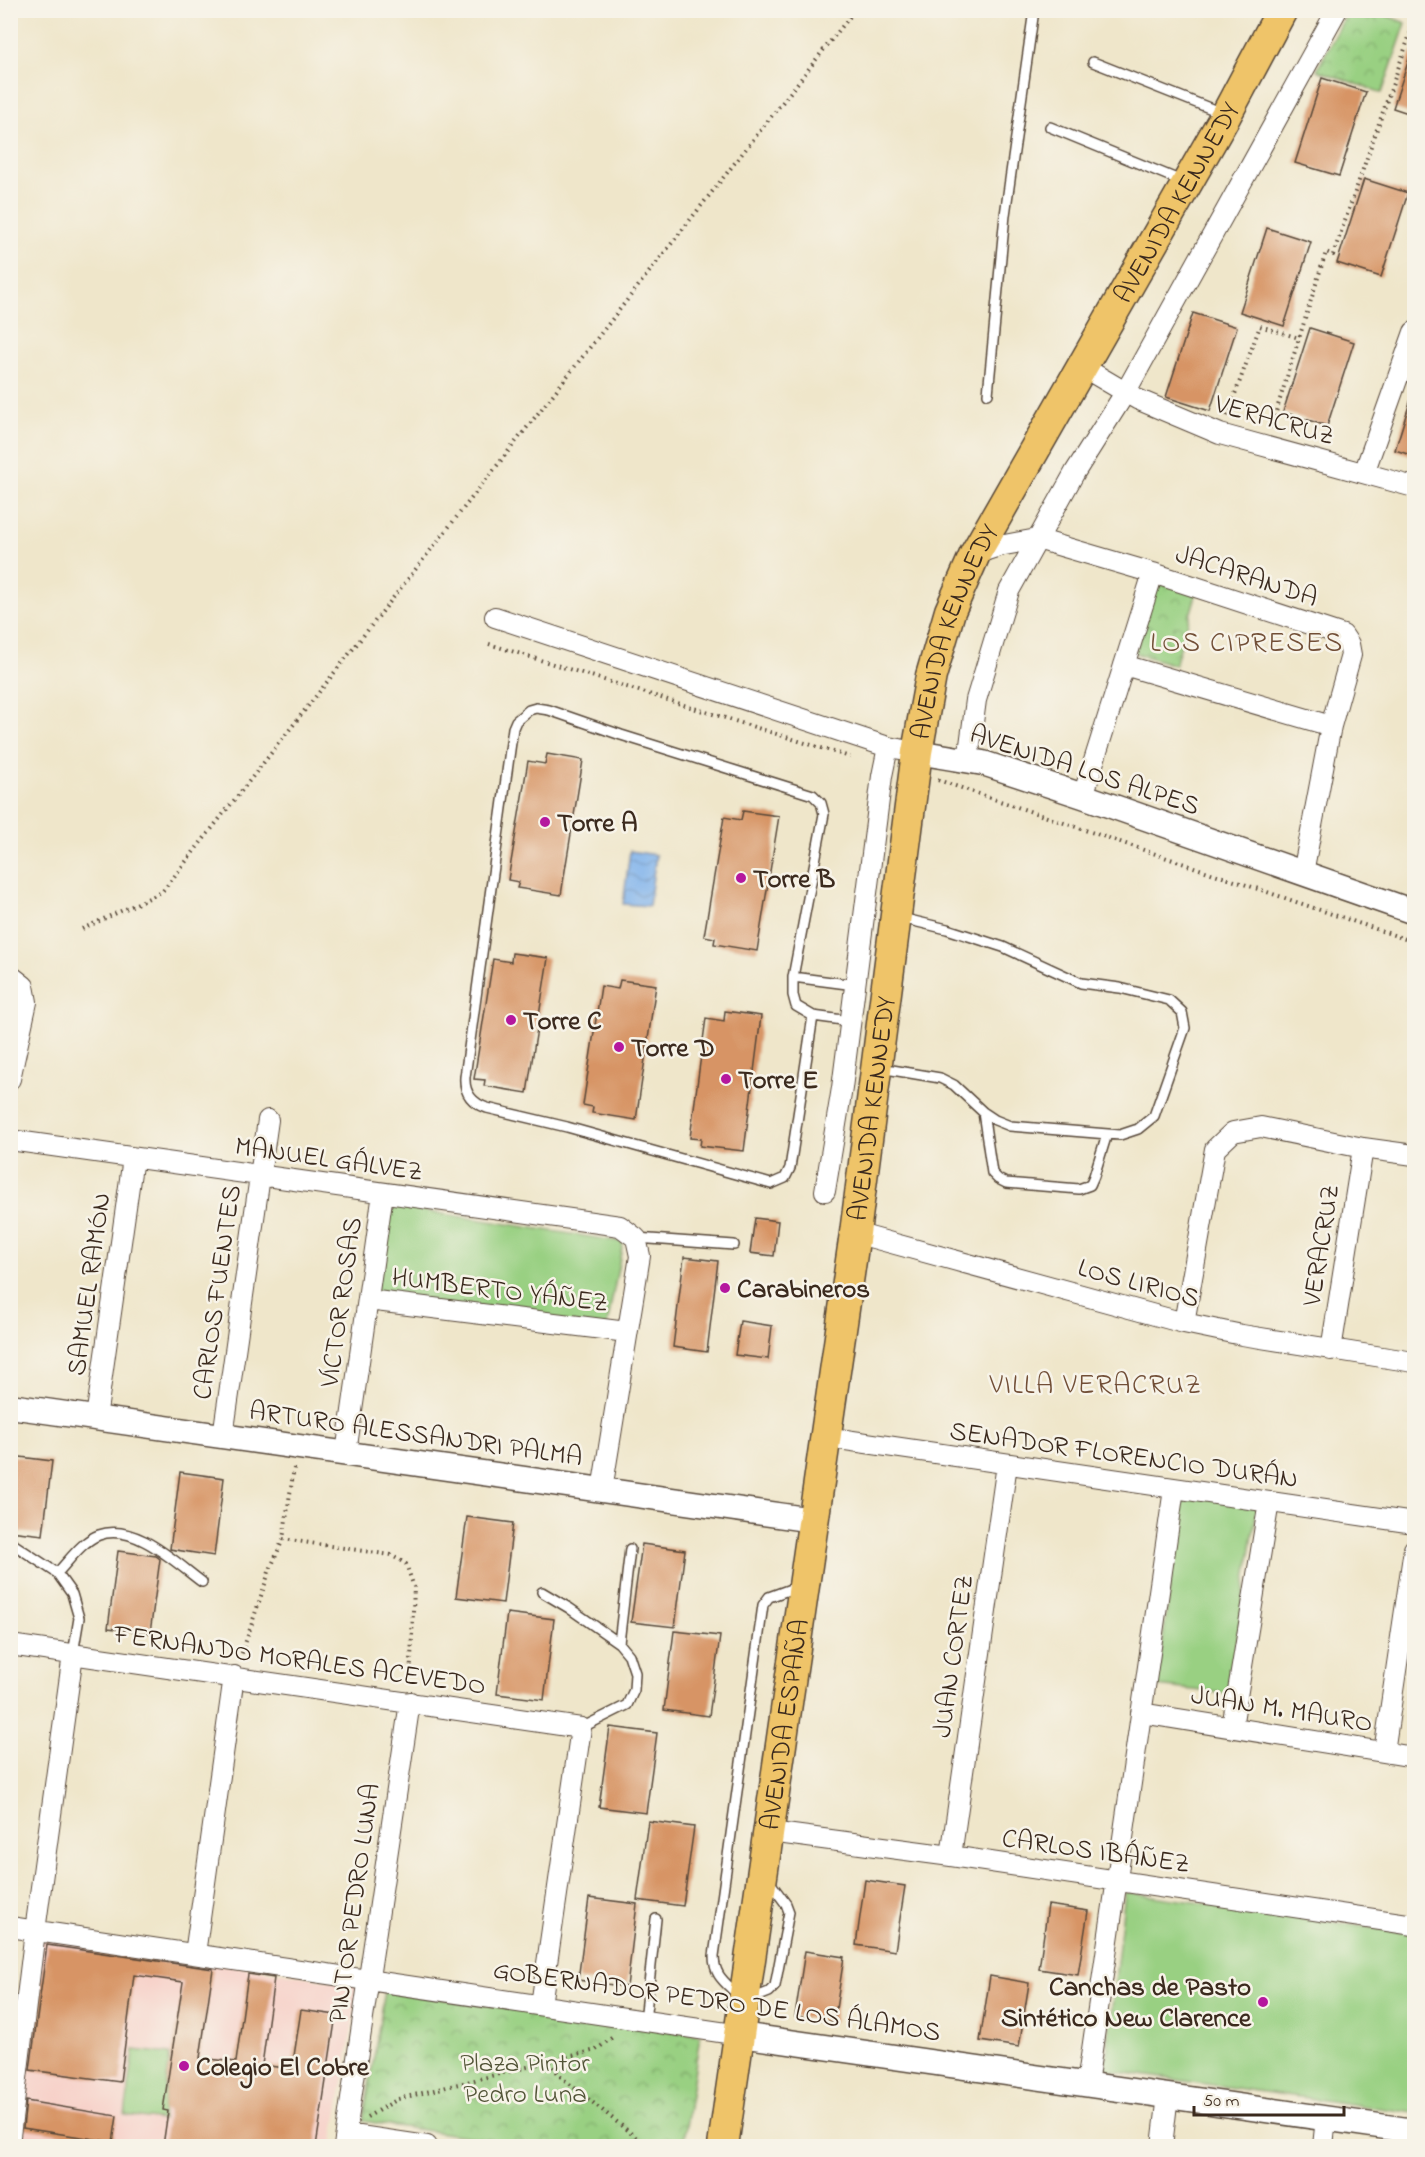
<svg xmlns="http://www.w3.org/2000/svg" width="1425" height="2157" viewBox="0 0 1425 2157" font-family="'Indie Flower',sans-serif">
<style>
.built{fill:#f7d1c9}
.grass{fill:#99d082;stroke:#6a7d50;stroke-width:1.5}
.park{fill:url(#park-crowns);stroke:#6a7d50;stroke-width:1.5}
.water{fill:url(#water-waves);stroke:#5d6e85;stroke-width:1.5}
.building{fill:#d79465}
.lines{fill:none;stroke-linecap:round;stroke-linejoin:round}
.service-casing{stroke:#564638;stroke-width:12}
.minor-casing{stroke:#564638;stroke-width:22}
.tertiary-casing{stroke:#564638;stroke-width:27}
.primary-casing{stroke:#564638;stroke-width:33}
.path{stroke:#564638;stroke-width:4;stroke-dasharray:1.5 4.5;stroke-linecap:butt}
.service{stroke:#fff;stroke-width:9}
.minor{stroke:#fff;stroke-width:20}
.tertiary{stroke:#fff;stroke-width:24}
.primary{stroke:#efc469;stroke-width:30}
.poi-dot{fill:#b5179e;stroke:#f7f3e8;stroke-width:2}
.labels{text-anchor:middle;stroke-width:5;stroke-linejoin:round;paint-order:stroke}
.street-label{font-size:27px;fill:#3b2a1e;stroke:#f7f3e8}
.poi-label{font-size:27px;font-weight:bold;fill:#3b2a1e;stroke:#f7f3e8;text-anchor:start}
.park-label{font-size:27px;fill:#525437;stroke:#f7f3e8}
.neighbourhood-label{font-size:28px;letter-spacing:1.5px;fill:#724f37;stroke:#f7f3e8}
</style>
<defs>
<pattern id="park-crowns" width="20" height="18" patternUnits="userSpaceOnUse" patternTransform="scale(1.5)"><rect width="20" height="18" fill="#99d082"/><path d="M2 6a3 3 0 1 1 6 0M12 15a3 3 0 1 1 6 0" fill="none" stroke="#7ea96a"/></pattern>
<pattern id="water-waves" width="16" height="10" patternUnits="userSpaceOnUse" patternTransform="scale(1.5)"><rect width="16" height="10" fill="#7fb2ec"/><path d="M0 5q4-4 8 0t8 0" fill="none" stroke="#6991bf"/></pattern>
</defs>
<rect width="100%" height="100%" fill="#f7f3e8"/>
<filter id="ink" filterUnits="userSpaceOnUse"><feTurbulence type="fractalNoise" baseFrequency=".0167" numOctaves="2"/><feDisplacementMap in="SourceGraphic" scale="12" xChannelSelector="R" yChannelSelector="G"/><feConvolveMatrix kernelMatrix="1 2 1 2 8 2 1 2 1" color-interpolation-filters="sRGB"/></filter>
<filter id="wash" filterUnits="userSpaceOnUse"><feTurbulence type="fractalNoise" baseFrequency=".008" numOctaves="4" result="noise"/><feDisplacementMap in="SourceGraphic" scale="24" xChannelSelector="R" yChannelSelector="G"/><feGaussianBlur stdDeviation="1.35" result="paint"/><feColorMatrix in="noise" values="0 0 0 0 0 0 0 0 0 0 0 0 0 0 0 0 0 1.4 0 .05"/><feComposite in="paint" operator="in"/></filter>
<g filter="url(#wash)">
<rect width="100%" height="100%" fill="#efe6ca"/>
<path class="built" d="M39,1936L359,1985L332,2146H11Z"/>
<path class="grass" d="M386,1205L623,1242L606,1331L374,1299Z
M1182,1493L1257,1507L1229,1694L1157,1686Z
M1125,1892L1414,1934V2113L1105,2070Z
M134,2050L170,2054L162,2120L125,2115Z"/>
<path class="park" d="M1348,11H1374L1406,23L1382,93L1317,70Z
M1161,570L1200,582L1175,665L1135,653Z
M385,1991L700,2035L683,2146H532L363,2121Z"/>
<path class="water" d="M630,851L656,855L649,906L623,904Z"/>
<g id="blocks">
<path class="building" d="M1411,53H1414V115L1393,108Z
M1322,78L1366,92L1339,176L1295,163Z
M1364,179L1408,193L1381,277L1337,263Z
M1267,228L1311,242L1284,326L1240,312Z
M1193,313L1237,327L1210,411L1166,397Z
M1310,328L1354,342L1327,426L1283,412Z
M1411,399L1414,400V456L1395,450Z
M547,754L583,760L561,895L517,888L519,882L508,880L528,761L545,764Z
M743,811L779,816L757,951L714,944L715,938L704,936L724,817L741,820Z
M512,953L548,958L527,1093L484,1086L485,1080L474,1079L493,959L511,962Z
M620,980L656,985L636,1120L592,1113L593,1107L583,1105L601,986L618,989Z
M725,1011L761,1016L744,1151L700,1146L701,1139L690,1138L706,1018L724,1021Z
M755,1218L778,1221L774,1256L750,1253Z
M684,1257L718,1261L707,1352L673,1347Z
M740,1321L772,1326L768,1359L735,1355Z
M12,1456L52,1461L43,1535L10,1531V1471Z
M180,1472L224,1478L214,1556L170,1549Z
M467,1517L513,1523L503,1603L456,1597Z
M642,1544L685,1550L675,1627L631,1622Z
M118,1551L156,1556L160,1559L150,1633L108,1628Z
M507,1613L554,1619L544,1700L497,1694Z
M674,1631L720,1636L709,1716L664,1710Z
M610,1727L657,1733L646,1813L599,1807Z
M648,1821L694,1827L683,1906L637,1900Z
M865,1880L905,1886L895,1951L856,1945Z
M589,1898L637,1904L627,1987L578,1980Z
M1048,1905L1088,1911L1078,1975L1039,1969Z
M47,1945L213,1969L200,2058L236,2062L248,1974L274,1978L262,2065L292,2069L301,2010L336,2015L316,2146H163L168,2111L163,2110L183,1982L134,1975L120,2082L30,2070Z
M805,1951L844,1957L834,2022L795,2016Z
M990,1976L1029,1983L1019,2047L980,2041Z
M26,2101L117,2116L113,2142L23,2128Z"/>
</g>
</g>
<g filter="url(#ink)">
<use href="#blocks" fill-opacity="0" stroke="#564638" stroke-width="1.5"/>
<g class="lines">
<defs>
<path id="service" d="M1093,62L1222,113
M1050,127L1184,182
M988,394L1005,215L1034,10
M793,977L855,985
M813,1016L790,1168L785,1178L771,1184L567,1127L487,1108C472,1103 464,1093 465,1077L513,728L516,721L529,710L536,708L549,710L621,735L813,795L821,803L824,814L793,977V995L796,1006L813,1016L850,1021
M880,1068L940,1078L954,1085L983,1112L995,1120L1010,1126L1120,1135L1138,1129L1154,1116L1185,1028L1182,1012L1169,1000L1120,988L1081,983L1003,947L947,929L901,918
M983,1112L992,1173L998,1179L1006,1183L1079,1189L1090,1185L1094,1176L1107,1134
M636,1238L734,1245
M10,1542L57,1573L72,1594L79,1618L73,1654
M57,1573C69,1561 82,1541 99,1535C134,1522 175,1562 202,1582
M542,1592L569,1608L619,1643L629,1655L635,1673L634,1690L627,1705L581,1728
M619,1643L630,1549
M738,1995C725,1982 714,1976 714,1956L763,1605L769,1597L799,1586
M749,2000L769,1992L775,1986L789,1912L786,1904L769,1881
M645,2021L656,1919"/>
<path id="minor" d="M1081,366L1137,399L1220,434L1414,487
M1364,473L1414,332
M975,554L999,546L1037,539L1153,573L1343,635L1349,644L1351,655L1331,726L1303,873
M495,617L888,747L900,749
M1124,665L1331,726
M968,760L976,700L1009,591L1075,472L1125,393L1337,10
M1083,796L1153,573
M10,975L24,986L27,1002L10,1079
M10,1140L620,1226L636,1238L640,1256L602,1490
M825,1191L842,1088L882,776L888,747
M855,1233L1184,1323L1242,1335L1414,1362
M368,1300L627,1332
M1184,1323L1215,1149L1233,1132L1261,1127L1363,1148L1414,1155
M1331,1350L1363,1148
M96,1418L133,1158
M223,1436L268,1120
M825,1437L1414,1523
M346,1453L383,1193
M10,1645L581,1728L541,2005
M1141,1713L1414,1757
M1232,1727L1269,1502
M1384,1752L1414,1549
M770,1832L951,1856L1414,1925
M951,1856L1007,1464
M10,1927L740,2035
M195,1954L234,1676
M1087,2084L1174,1489
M346,2134L427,2146
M10,2136L35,1931L73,1654
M344,2146L410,1702
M1162,2146L1168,2095
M1323,2146L1326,2118"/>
<path id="tertiary" d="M917,752L983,763L1083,796L1414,912
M10,1406L813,1520
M740,2035L1414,2131"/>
<g id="primary">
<path id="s1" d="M723,2146L855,1233L917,752L931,676L950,611L975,554L1226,115L1282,10"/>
</g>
</defs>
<use href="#service" class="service-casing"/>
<use href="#minor" class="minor-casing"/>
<use href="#tertiary" class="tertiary-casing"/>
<use href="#primary" class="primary-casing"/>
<path class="path" d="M1398,10L1414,16
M1227,416L1260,326L1299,338
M1271,428L1326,252L1333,255L1414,23
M489,644L850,757
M938,780L1414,942
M82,929L162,892L855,10
M283,1539L391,1555L406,1564L414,1587L410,1684
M240,1659L269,1572L283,1539L294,1468
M549,2062L561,2077L638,2139L650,2146
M367,2117L398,2099L596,2050L614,2036"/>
<use href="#service" class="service"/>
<use href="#minor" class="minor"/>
<use href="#tertiary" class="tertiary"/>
<use href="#primary" class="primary"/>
</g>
</g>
<g class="poi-dot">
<circle cx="545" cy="822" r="6"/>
<circle cx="741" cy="878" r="6"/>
<circle cx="511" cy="1020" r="6"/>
<circle cx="619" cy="1047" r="6"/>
<circle cx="726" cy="1079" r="6"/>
<circle cx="725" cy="1288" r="6"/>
<circle cx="1263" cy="2002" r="6"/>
<circle cx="184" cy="2066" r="6"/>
</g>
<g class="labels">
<g class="street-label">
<text dy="9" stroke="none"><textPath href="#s1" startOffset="2020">AVENIDA KENNEDY</textPath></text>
<text transform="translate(1275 419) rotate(16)" y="9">VERACRUZ</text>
<text transform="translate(1247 575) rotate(18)" y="9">JACARANDA</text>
<text dy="9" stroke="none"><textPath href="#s1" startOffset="1534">AVENIDA KENNEDY</textPath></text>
<text transform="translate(1085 769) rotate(18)" y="9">AVENIDA LOS ALPES</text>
<text dy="9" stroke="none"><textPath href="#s1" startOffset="1048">AVENIDA KENNEDY</textPath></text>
<text transform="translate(329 1158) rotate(8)" y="9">MANUEL GÁLVEZ</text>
<text transform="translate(1320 1245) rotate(-81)" y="9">VERACRUZ</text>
<text transform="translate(1139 1282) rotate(15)" y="9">LOS LIRIOS</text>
<text transform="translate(88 1284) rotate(-82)" y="9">SAMUEL RAMÓN</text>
<text transform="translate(500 1289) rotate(7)" y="9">HUMBERTO YÁÑEZ</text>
<text transform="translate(216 1292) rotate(-82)" y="9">CARLOS FUENTES</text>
<text transform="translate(340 1302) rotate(-82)" y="9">VÍCTOR ROSAS</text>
<text transform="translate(416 1433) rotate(8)" y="9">ARTURO ALESSANDRI PALMA</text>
<text transform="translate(1124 1454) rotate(8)" y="9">SENADOR FLORENCIO DURÁN</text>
<text transform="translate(952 1656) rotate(-82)" y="9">JUAN CORTEZ</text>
<text transform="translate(300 1659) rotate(8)" y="9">FERNANDO MORALES ACEVEDO</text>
<text transform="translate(1282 1708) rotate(9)" y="9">JUAN M. MAURO</text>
<text dy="9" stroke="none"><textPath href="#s1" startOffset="426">AVENIDA ESPAÑA</textPath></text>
<text transform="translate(1096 1850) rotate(8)" y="9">CARLOS IBÁÑEZ</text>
<text transform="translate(353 1903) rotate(-82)" y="9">PINTOR PEDRO LUNA</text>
<text transform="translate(717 2000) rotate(8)" y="9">GOBERNADOR PEDRO DE LOS ÁLAMOS</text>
</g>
<g class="poi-label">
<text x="557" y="831">Torre A</text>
<text x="753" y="887">Torre B</text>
<text x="523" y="1029">Torre C</text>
<text x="631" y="1056">Torre D</text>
<text x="738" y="1088">Torre E</text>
<text x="737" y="1297">Carabineros</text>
<text x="1251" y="1995" text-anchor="end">Canchas de Pasto<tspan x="1251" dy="31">Sintético New Clarence</tspan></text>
<text x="196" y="2075">Colegio El Cobre</text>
</g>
<g class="park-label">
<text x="525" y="2071">Plaza Pintor<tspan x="525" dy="31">Pedro Luna</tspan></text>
</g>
<g class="neighbourhood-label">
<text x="1247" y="651">LOS CIPRESES</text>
<text x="1096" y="1393">VILLA VERACRUZ</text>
</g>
</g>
<rect width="1425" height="2157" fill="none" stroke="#f7f3e8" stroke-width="36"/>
<path d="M1194 2106v9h150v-9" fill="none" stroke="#3b2a1e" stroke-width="3"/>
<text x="1203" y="2106" font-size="18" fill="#3b2a1e" stroke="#f7f3e8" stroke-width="4.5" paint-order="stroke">50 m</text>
</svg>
